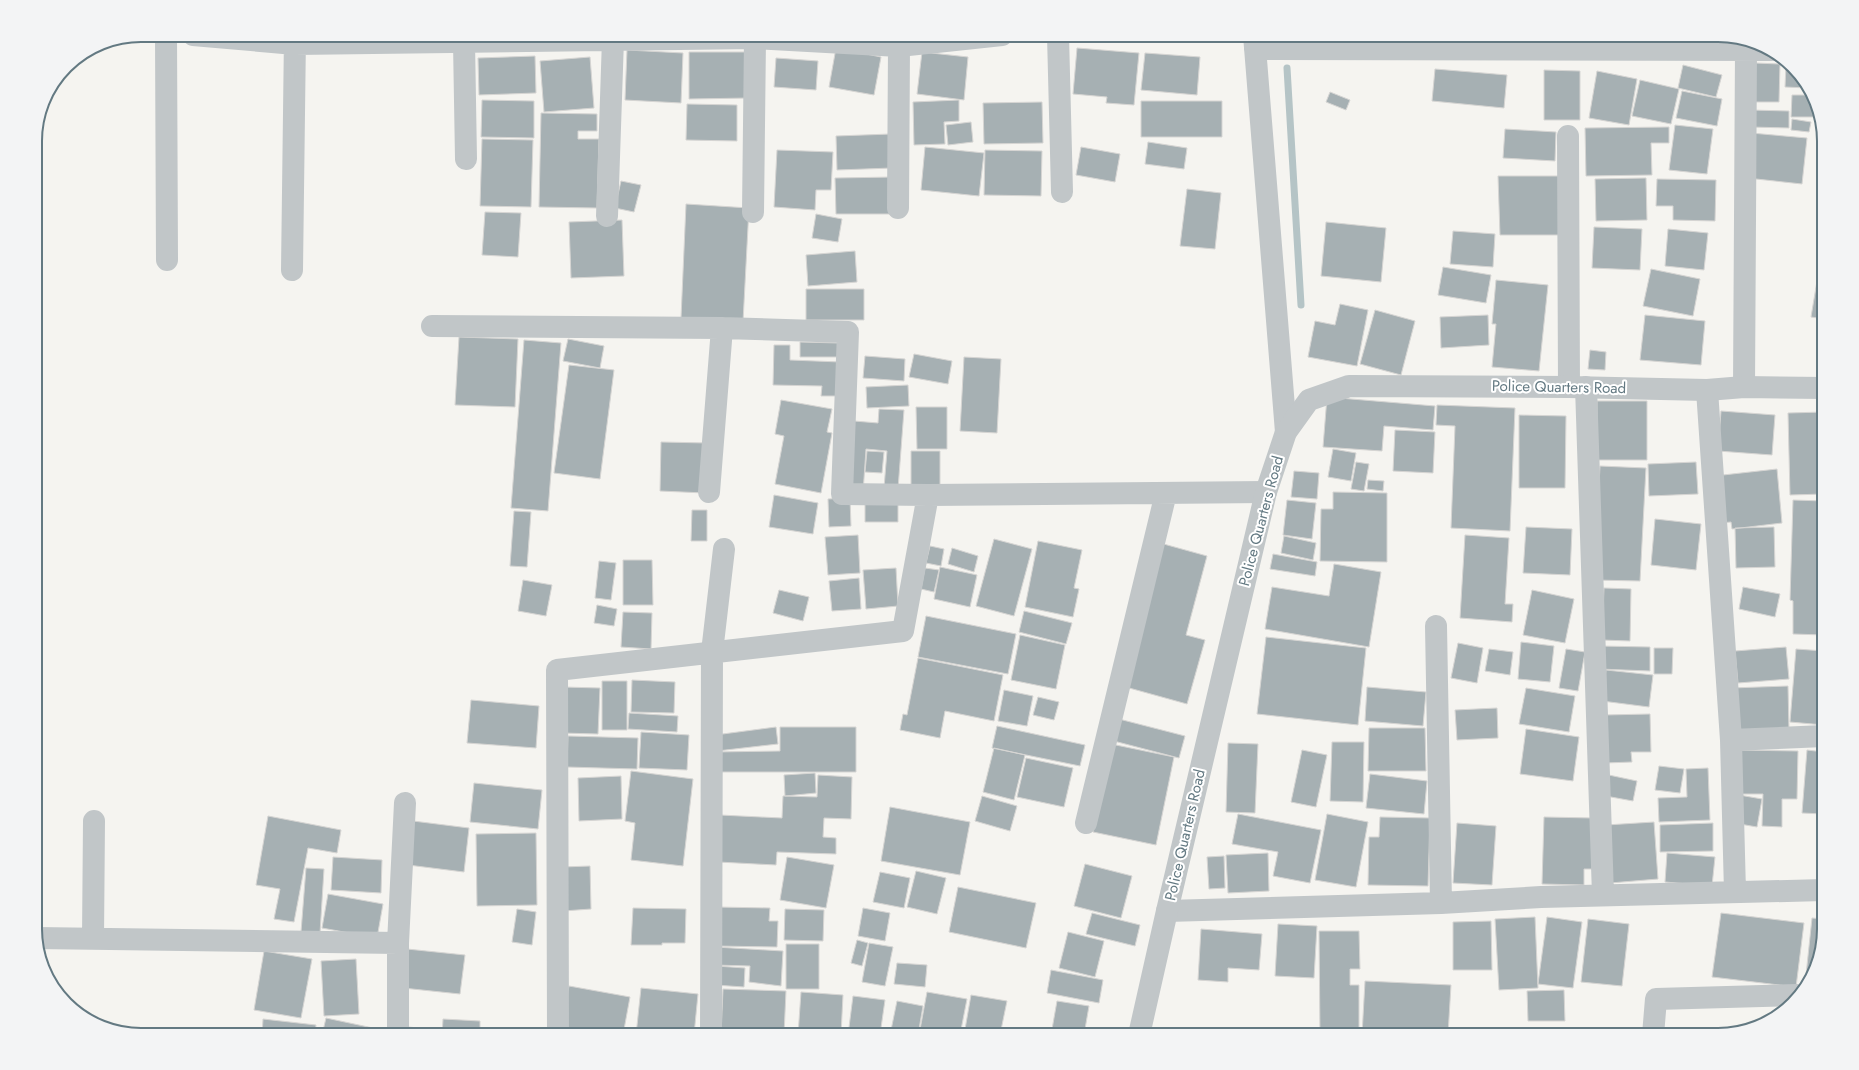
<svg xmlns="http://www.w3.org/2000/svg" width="1859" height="1070" viewBox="0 0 1859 1070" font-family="Jost,sans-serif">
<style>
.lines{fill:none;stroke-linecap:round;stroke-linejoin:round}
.stream{stroke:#b5c4c6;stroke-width:7}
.building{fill:#a6b0b3;stroke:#d6d5d3}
.minor{stroke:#c1c6c8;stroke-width:22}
.tertiary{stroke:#c1c6c8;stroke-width:22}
.labels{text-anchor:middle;stroke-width:4;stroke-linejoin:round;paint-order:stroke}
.street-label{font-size:15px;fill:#637982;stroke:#fff}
.rim{fill:none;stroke:#637982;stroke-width:2}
</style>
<rect width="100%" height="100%" fill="#f5f4f0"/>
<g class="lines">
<path class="stream" d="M1285,35V36
M1287,68L1301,305"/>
</g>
<path class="building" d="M1483,35H1524L1523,38Z
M1573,35H1607V37H1573Z
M1612,35H1651V39L1612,38Z
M1656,35H1692V39L1656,37Z
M1700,35H1718L1730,38L1700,37Z
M836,48L881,57L874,95L829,87Z
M1077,48L1139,53L1134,105L1106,103L1107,97L1073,94Z
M627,50L683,53L681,103L625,100Z
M689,52H745L749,98L689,99Z
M922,52L968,57L964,100L917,94Z
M1145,53L1200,57L1197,95L1141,90Z
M535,56L536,93L479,95L478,58Z
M590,57L594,108L544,112L540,61Z
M776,58L818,61L816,90L774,87Z
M1755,63L1780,64L1779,102H1754Z
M1683,65L1722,75L1716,97L1678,88Z
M1786,65H1788L1806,82L1808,88L1785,87Z
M1435,69L1507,75L1504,108L1432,101Z
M1544,70L1580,71V120H1544Z
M1597,71L1637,79L1629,125L1589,118Z
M1640,80L1679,89L1671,124L1632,116Z
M1682,91L1722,99L1717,126L1676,118Z
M1330,92L1350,100L1346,110L1326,102Z
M1792,95H1811L1815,107L1814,117H1791Z
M482,100L534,101V138L481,137Z
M959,100V121L944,122L945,144L914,145L913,102Z
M1141,101H1222V137H1141Z
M1042,102L1043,143L984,144L983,103Z
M687,104L737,105V141L686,140Z
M1750,110L1789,111V128L1750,127Z
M541,113L597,114V131H578V139H599L597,208L539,207Z
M1792,119L1811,122L1809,132L1791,130Z
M971,122L973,142L948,145L946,125Z
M1675,125L1713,129L1707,174L1669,170Z
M1669,127V143H1651L1652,175L1586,176L1585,128Z
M1505,129L1556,132L1555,161L1503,158Z
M1820,129H1822L1824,134V175H1820Z
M1751,133L1807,138L1802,184L1747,178Z
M891,134L892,168L837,170L836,136Z
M482,139L533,140L531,207L480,206Z
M1148,142L1187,148L1184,169L1145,164Z
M925,147L984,153L979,196L921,190Z
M1081,147L1120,154L1115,182L1076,175Z
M777,150L833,152L831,190H816L815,210L774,207Z
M985,150L1042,151L1041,196L984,195Z
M1498,176H1567V235H1500Z
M894,177L895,214H836L835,178Z
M1646,178L1647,220L1596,221L1595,179Z
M1657,179L1716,180L1715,221L1673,220V206H1656Z
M621,181L641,185L634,212L615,208Z
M1187,189L1221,193L1215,249L1180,246Z
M686,204L749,208L743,322L681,318Z
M485,212L521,213L518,257L482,255Z
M816,214L842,219L838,242L812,238Z
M622,220L624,276L571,278L569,222Z
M1326,222L1386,228L1381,282L1321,276Z
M1594,227L1642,229L1640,270L1592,268Z
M1668,229L1708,233L1704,270L1665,266Z
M1453,231L1495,234L1493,267L1450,264Z
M1824,241V270H1821Z
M855,251L857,282L808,286L806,255Z
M1443,267L1491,275L1486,303L1438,295Z
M1651,269L1700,279L1693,316L1643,306Z
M1818,275L1824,276V319L1811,317Z
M1496,280L1548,285L1539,371L1492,367L1496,324H1492Z
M806,289H864V320H806Z
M1340,304L1368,310L1357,366L1308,357L1315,321L1335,325Z
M1375,310L1415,321L1401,375L1360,364Z
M1488,315L1489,345L1441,348L1440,317Z
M1645,315L1705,321L1701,365L1640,360Z
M1824,335V354L1819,353Z
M459,337L518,339L515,407L455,405Z
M568,339L604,346L600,368L563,361Z
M524,340L561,343L548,511L511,508Z
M800,342L839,343V357H800Z
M774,345H790V360L840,362L839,396H821L822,386L773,385Z
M1590,350L1606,352L1605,370L1588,369Z
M914,354L952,361L948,384L909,377Z
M865,356L905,359L904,381L863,378Z
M964,357L1001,359L997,433L960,431Z
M569,365L614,370L600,479L554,473Z
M908,385L909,406L867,408L866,387Z
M1327,397L1435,406L1433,430L1384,426L1382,451L1323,447Z
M781,400L832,409L827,432L832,433L821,493L775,484L784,436L775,434Z
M1597,401H1647V460H1597Z
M1437,405L1515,408L1510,531L1451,528L1455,426L1436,425Z
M916,407H947V449H917Z
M879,409L904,410L898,489L884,488L887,451L866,449L863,493L849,492L854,421L878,423Z
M1721,411L1775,415L1772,455L1718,451Z
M1824,412V494L1790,495L1788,413Z
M1519,415L1566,416L1565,488H1519Z
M1395,430L1435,432L1433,473L1393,471Z
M661,442L707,443L705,493L660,491Z
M1333,449L1356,453L1351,481L1328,477Z
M867,451L884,452L882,473L865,472Z
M911,451H940V485H911Z
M1356,462L1369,464L1364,491L1351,489Z
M1696,462L1698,494L1649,496L1648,464Z
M1600,466L1646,468L1640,581L1594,580Z
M1777,469L1782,523L1732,529L1731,522L1719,523L1714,476Z
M1294,471L1319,473L1317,499L1291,497Z
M1368,480L1384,481L1383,491L1367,489Z
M1333,492L1387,493V562L1320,561L1321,509H1333Z
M774,495L818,503L813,534L769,527Z
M850,498L851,526L829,527L828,499Z
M865,499H898V522H865Z
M1287,500L1316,503L1312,539L1283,535Z
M1793,500L1824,501V635L1793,634V601L1790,600Z
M692,510H707V541H691Z
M514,511L531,512L527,567L510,566Z
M1655,519L1701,524L1696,570L1651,565Z
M1526,527L1572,529L1570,575L1523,573Z
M1774,527L1775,567L1736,568L1735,528Z
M858,535L860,573L828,575L825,537Z
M1465,535L1509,538L1505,604H1513L1512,622L1460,618Z
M1284,536L1316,543L1313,560L1281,553Z
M994,539L1032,549L1014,616L976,606Z
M1038,541L1082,550L1074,588L1079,589L1073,617L1025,607Z
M1160,543L1207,556L1186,635L1205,640L1187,704L1122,686Z
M930,546L944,549L941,566L926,563Z
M952,548L978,556L974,572L948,564Z
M1273,554L1317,562L1315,576L1270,569Z
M623,560H652L653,605H623Z
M599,561L616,563L611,600L595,598Z
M1334,564L1381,572L1369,647L1265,629L1272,587L1329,596Z
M940,567L977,575L970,607L934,599Z
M896,568L898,606L866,609L863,570Z
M925,568L939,570L934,592L921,589Z
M859,578L861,609L832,611L829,581Z
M523,580L552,585L546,616L518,611Z
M1743,587L1780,594L1775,617L1739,609Z
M1604,588L1631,589L1630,641L1602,640Z
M779,590L809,597L803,621L773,613Z
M1532,590L1574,599L1565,643L1523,635Z
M597,605L617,609L614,626L594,623Z
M1024,611L1072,623L1066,644L1019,632Z
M623,612L652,613L651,649L621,647Z
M926,616L1016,634L1008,674L918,657Z
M1020,635L1065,645L1056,689L1011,680Z
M1266,637L1366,648L1358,725L1257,714Z
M1521,642L1554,646L1550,682L1518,679Z
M1458,643L1483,648L1477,683L1451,678Z
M1599,646L1650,647V671L1599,669Z
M1786,647L1789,679L1738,683L1735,651Z
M1654,648H1673L1672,674H1654Z
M1489,649L1513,652L1510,675L1485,671Z
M1566,649L1585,652L1578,691L1559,688Z
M1796,649L1824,651V725L1790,722Z
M918,658L1003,675L994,721L945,711L940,738L900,730L903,714L907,715Z
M1606,670L1653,675L1649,707L1602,701Z
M632,680L675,682L674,713L631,712Z
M602,681H627V730H602Z
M1788,686L1789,730L1733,733L1731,688Z
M563,687L600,688L598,734L562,733Z
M1367,687L1426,692L1423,726L1365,721Z
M1526,688L1575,696L1569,732L1519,724Z
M1004,690L1033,696L1027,726L998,721Z
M1038,697L1059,702L1054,720L1033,715Z
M471,700L539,706L536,748L467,743Z
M1497,708L1498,738L1457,740L1455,710Z
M629,713L678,716L677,732L628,729Z
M1650,714L1651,752H1631L1632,762L1605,763L1604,715Z
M1115,718L1185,736L1179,758L1110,740Z
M997,726L1085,745L1080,766L992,748Z
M776,727L778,744L717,751L715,735Z
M780,727H856V772H714V752L780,751Z
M1369,728H1425L1426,771H1368Z
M1526,729L1579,737L1573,781L1520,774Z
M641,732L689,735L687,770L639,768Z
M568,736L638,738L637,769L567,767Z
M1332,742H1364L1363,802L1330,801Z
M1228,743L1258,744L1255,813L1226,812Z
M1111,744L1174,757L1156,845L1093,832Z
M994,748L1025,755L1014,800L983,792Z
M1302,750L1327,755L1316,807L1291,802Z
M1737,750L1798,751L1797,799H1782V827L1762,826L1763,794H1736Z
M1807,750L1824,752V814L1802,813Z
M1026,758L1073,768L1064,807L1017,797Z
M1659,766L1684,769L1680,793L1655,790Z
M1708,768L1710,820L1659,822L1658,798L1687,797L1686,769Z
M631,771L693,779L683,866L631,860L635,823L625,821Z
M815,773L816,793L785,796L784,775Z
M1370,774L1427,781L1424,814L1366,808Z
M1604,774L1637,781L1633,801L1600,795Z
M818,775L852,777L851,819L824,818L823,837L836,838V854L777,852L776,865L718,862L720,815L782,818L783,796L817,797Z
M621,776L622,819L579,821L578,778Z
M474,783L542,790L538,829L470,822Z
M1739,795L1762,799L1757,827L1734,823Z
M982,796L1017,806L1010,831L975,821Z
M890,807L970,822L960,875L881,861Z
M1238,814L1321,830L1310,883L1273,876L1278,852L1232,844Z
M1327,814L1368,822L1356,887L1315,880Z
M268,816L341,830L337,853L308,848L294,922L274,919L280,889L256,885Z
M1380,817L1430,818L1428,886L1368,885L1369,837H1379Z
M1544,817L1593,818L1592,869H1584V885L1542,884Z
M413,821L469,828L464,872L408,865Z
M1654,822L1658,879L1610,883L1606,825Z
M1457,823L1496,826L1492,885L1453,883Z
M1713,823V851L1660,852V825Z
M536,833L537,905L477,906L476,834Z
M1268,853L1269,891L1228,893L1226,855Z
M1667,853L1715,857L1712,886L1665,882Z
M1224,856L1225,888L1209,889L1207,857Z
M333,857L382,860L381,893L331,890Z
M787,857L834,865L826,908L780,900Z
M1085,864L1132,876L1121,918L1074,906Z
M590,866L591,909L563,911L562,867Z
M306,868L324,869L320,933L301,932Z
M916,871L946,878L937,914L907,907Z
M880,872L910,878L904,908L873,902Z
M958,887L1036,903L1026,948L949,932Z
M328,894L383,904L377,938L322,928Z
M716,907L770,908L769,921H778L777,947L715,946Z
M633,908L686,909L685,943H662V945H631Z
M863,908L890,913L885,941L858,936Z
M517,909L536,912L532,945L512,942Z
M785,909L824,910L823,941L784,940Z
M1092,913L1140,925L1135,946L1086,934Z
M1721,913L1804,923L1796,987L1712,977Z
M1535,917L1538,988L1499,990L1495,919Z
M1547,917L1582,922L1573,988L1538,984Z
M1812,918L1824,919V929L1812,975H1806Z
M1588,919L1629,924L1622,986L1581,982Z
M1491,921L1492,970H1453V922Z
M1278,924L1317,926L1314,978L1275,976Z
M1201,929L1262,934L1259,970L1228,968V982L1198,980Z
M1319,931H1359L1360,969H1350V985H1359V1035H1320Z
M1068,932L1104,941L1095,977L1059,968Z
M857,940L868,943L862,966L851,963Z
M869,943L893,947L885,986L862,982Z
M786,944H819V989H786Z
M715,947L783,951L781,986L749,982L750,966L714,965Z
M407,949L465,955L460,994L403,988Z
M264,951L312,959L301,1018L254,1010Z
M356,959L359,1014L324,1016L321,961Z
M897,963L927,965L925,987L894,984Z
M716,966L745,968L744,987L715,985Z
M1051,970L1103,980L1099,1003L1047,993Z
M1365,981L1451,985L1448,1035H1362Z
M569,986L630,997L623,1035H607L562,1027Z
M641,988L698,994L694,1035H636Z
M723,989L786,991L784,1035H721Z
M1564,990L1565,1021H1528L1527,991Z
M801,992L843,995L841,1035H798Z
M927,992L967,999L960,1035H919Z
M971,995L1007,1001L1000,1035H964Z
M853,996L885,1000L880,1035H848Z
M897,1001L923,1006L918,1035H890Z
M1057,1001L1089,1006L1084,1035H1051Z
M326,1018L373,1028L372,1035H322Z
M263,1019L316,1025L315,1035H262Z
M443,1019L480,1021V1035H442Z
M408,1027L440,1030V1035H407Z"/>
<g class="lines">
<path class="minor" d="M166,35L167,260
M193,35L295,44L755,38L899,46L1002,35
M1058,35L1062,192
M1254,35L1286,432
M464,42L466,159
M1255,49L1772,50
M1568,136L1569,387
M898,208L899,46
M753,212L755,38
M607,216L613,39
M292,270L295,35
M432,326L722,328L848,332L842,494L928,495
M1586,387L1603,895
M1744,387L1746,50
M1707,390L1731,740L1735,892
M709,492L722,328
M1436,626L1441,903
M1731,740L1824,736
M1086,823L1166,493
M1167,911L1441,903L1541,897L1824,890
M36,938L398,943V1035
M93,938L94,821
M398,943L405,803
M558,1035L557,670L903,631L928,495L1266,492
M711,1035L712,652L724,549
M1653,1035L1656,999L1797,995"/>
<path class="tertiary" d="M1139,1035L1167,911L1266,492L1286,432L1309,400L1349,386L1569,387L1707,390L1744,387L1824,388"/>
</g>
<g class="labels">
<g class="street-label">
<text transform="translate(1559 387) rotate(1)" y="5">Police Quarters Road</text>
<text transform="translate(1261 521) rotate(-75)" y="5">Police Quarters Road</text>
<text transform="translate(1185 835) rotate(-77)" y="5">Police Quarters Road</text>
</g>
</g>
<path d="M0 0H1859V1070H0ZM141 42H1718A99 99 0 0 1 1817 141V929A99 99 0 0 1 1718 1028H141A99 99 0 0 1 42 929V141A99 99 0 0 1 141 42Z" fill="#f3f4f5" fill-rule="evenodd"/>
<path class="rim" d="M141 42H1718A99 99 0 0 1 1817 141V929A99 99 0 0 1 1718 1028H141A99 99 0 0 1 42 929V141A99 99 0 0 1 141 42Z"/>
</svg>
